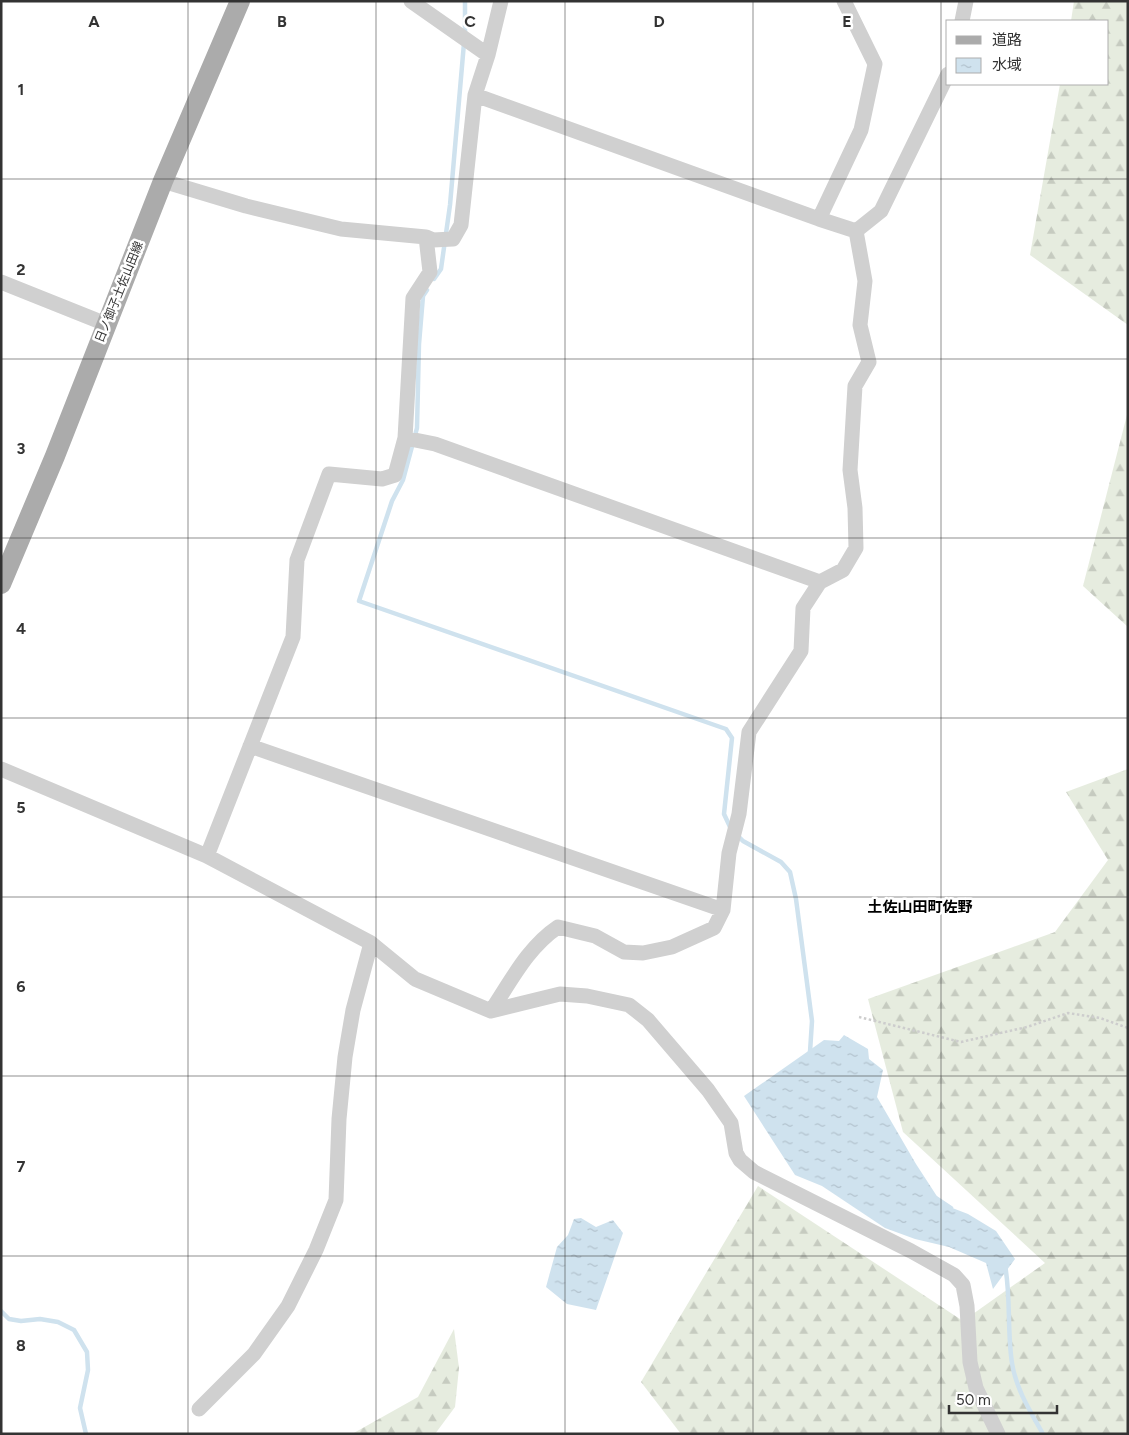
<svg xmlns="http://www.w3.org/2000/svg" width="1129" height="1435" viewBox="0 0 1129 1435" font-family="Figtree,'Noto Sans JP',sans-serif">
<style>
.forest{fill:url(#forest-firs)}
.water{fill:url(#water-ripples)}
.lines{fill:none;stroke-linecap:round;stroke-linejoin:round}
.stream{stroke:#cfe2ee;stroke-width:4.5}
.path{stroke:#cdcdcd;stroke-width:2.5;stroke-dasharray:2.5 2.5;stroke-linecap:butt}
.minor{stroke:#d0d0d0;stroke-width:15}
.major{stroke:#ababab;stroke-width:20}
.grid{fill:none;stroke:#333;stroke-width:1;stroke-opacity:0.55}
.labels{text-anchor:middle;stroke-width:5;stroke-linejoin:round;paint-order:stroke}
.street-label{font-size:12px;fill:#333;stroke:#fff}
.quarter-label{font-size:15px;font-weight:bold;fill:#000;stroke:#fff}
.grid-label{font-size:16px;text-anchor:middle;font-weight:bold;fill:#333;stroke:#fff;stroke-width:5;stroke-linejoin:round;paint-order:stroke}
</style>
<defs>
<pattern id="forest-firs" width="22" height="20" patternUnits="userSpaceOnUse" patternTransform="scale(1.25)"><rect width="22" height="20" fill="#e6ecdf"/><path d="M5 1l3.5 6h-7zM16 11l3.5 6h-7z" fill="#c6cbc0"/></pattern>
<pattern id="water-ripples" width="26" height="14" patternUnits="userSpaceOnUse" patternTransform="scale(1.25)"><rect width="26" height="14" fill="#cfe2ee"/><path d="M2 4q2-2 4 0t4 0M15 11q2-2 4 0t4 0" fill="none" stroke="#b2c2cd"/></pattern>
</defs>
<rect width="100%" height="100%" fill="#fff"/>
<path class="forest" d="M1074,1H1128V325L1030,255L1060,84H1108V21H1071Z
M1128,411V627L1083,586Z
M1128,769V1434H681L641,1382L758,1186L963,1321L1045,1263L903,1132L868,999L1055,932L1108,860L1066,792Z
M454,1329L459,1368L455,1407L435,1434H352L418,1397Z"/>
<path class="water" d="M844,1035L868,1049L869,1059L883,1070L877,1097L916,1164L942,1204L968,1214L996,1231L1015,1259L993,1289L986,1263L949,1247L915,1239L885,1228L822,1186L795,1175L744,1096L824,1040L839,1041Z
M581,1218L596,1227L613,1220L623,1233L596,1310L567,1304L546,1287L557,1247L568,1235L574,1219Z"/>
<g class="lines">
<path class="stream" d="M465,35V1
M434,279L441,269L450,205L464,43
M427,290L423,296L419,344L417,428L403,480L392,501L359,601L726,729L732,738L724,814L731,829
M736,834L743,841L781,862L790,872L796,899L812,1021L810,1052L811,1055
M936,1198L951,1208
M1005,1265C1011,1297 1007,1331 1012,1363C1016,1389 1030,1411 1043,1434
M1,1311L9,1319L21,1321L40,1319L58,1322L74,1330L87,1352L88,1370L80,1408L86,1434"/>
<path class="path" d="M859,1017L961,1042L1027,1027L1068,1013L1100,1018L1128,1028"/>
<path class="minor" d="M411,1L488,55
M962,21L966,1
M475,95L819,219L856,231
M163,181L246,206L341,229L426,237L433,240L453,239L461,225L475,95L488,55L501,1
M819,219L861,130L875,64L844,1
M856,231L881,211L948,74
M1,282L106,324
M405,438L435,444L820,582
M250,746L723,910
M1,769L207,856L371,943L415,979L491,1011L560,994L587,996L629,1005L648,1020L708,1090L731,1123L736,1153L740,1160L754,1172L911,1251L954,1275L963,1285L967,1306L970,1362L976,1388L998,1434
M207,856L293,637L297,560L329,474L382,479L395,475L405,438L413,298L430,272L426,237
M491,1011C511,981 528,947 558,927L595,936L624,952L643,953L672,947L714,928L723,910L729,853L739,814L749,732L801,651L803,608L820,582L843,570L856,548L855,508L850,470L855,386L869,362L860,325L865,281L856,231
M199,1409L254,1354L288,1306L316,1250L336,1200L339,1119L345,1057L353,1010L371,943"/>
<path class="major" d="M1,584L55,456L163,181L240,1"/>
</g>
<path class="grid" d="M188,1V1434M376,1V1434M565,1V1434M753,1V1434M941,1V1434M1,179H1128M1,359H1128M1,538H1128M1,718H1128M1,897H1128M1,1076H1128M1,1256H1128"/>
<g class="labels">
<g class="street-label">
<text transform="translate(119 292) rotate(-68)" y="4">日ノ御子土佐山田線</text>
</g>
<g class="quarter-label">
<text x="920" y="912">土佐山田町佐野</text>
</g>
</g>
<g class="grid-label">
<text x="94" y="27">A</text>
<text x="282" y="27">B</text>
<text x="470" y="27">C</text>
<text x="659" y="27">D</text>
<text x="847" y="27">E</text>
<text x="21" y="95">1</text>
<text x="21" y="275">2</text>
<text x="21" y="454">3</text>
<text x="21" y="634">4</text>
<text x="21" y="813">5</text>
<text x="21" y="992">6</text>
<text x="21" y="1172">7</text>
<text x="21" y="1351">8</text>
</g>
<rect width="1129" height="1435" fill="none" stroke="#333333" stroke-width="5"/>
<rect x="946" y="20" width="162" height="65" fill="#ffffff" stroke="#adadad"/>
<rect x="956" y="36" width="25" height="8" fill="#ababab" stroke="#adadad"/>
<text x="992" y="45" font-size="15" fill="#333333">道路</text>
<rect x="956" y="58" width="25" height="15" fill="url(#water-ripples)" stroke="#adadad"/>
<text x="992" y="70" font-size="15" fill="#333333">水域</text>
<path d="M949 1405v8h108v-8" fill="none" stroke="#333333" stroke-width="2.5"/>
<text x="956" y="1405" font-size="15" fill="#333333" stroke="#ffffff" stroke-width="4" paint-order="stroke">50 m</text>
</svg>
